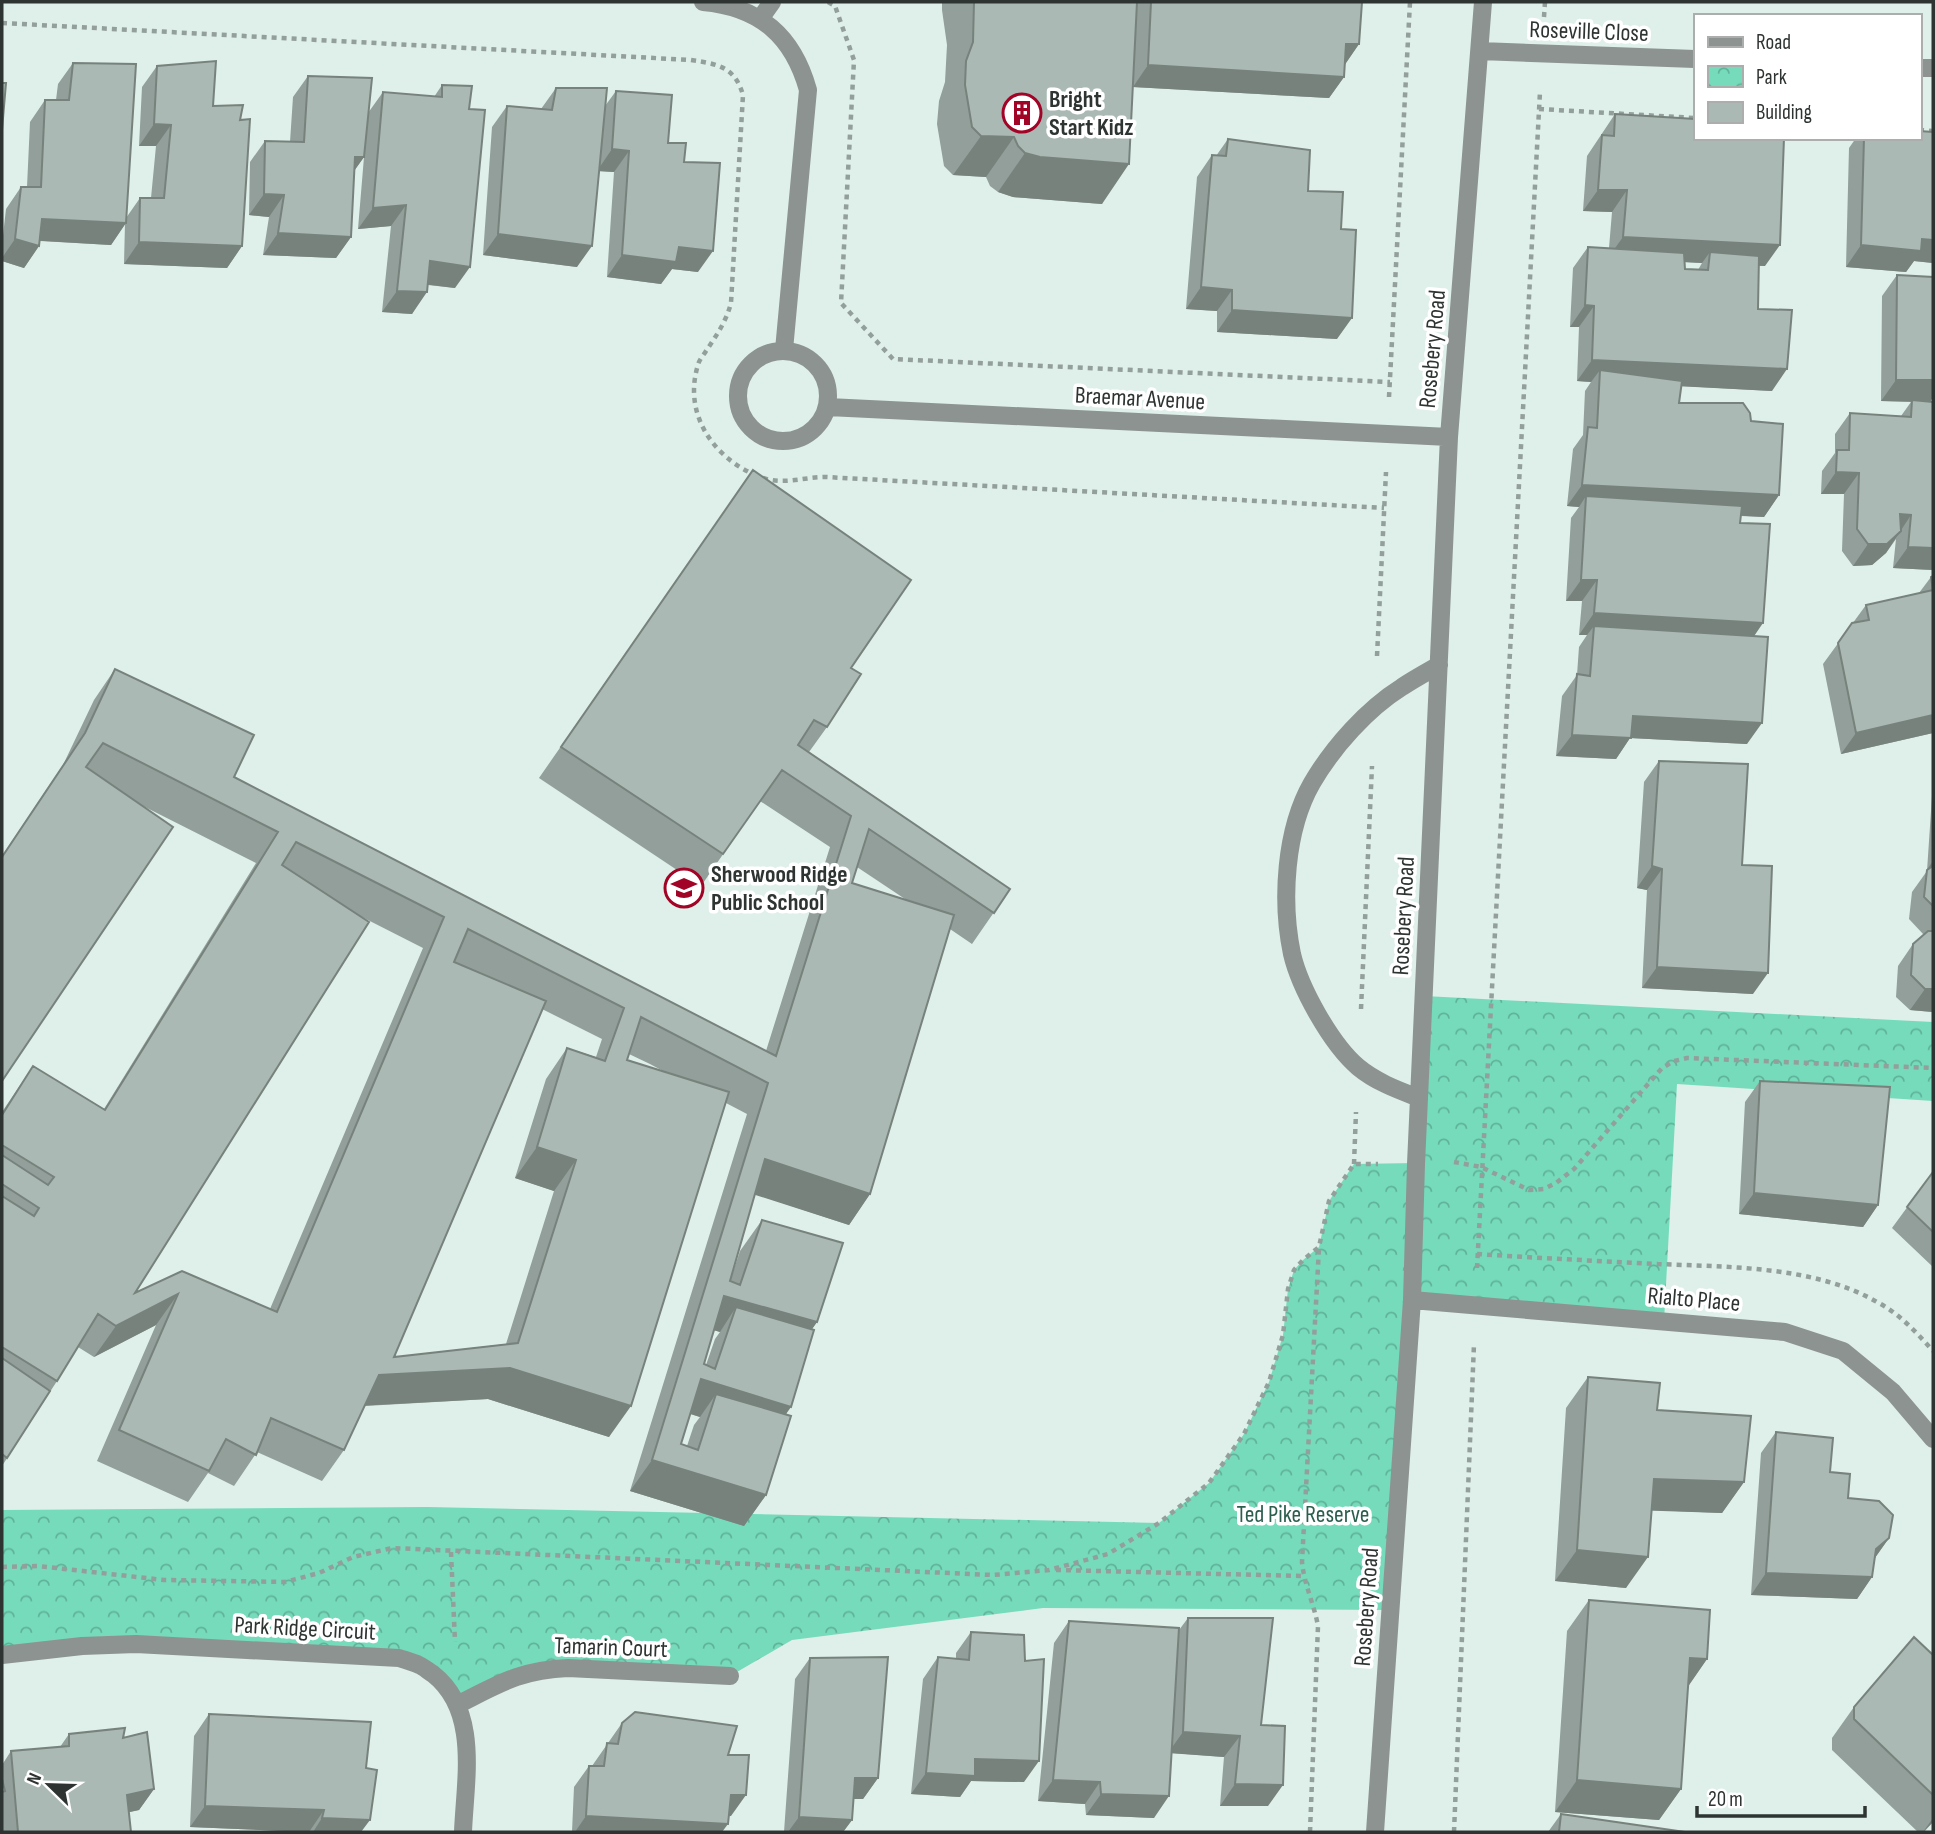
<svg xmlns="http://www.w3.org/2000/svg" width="1935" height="1834" viewBox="0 0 1935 1834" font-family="'Sofia Sans Condensed',sans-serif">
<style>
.park{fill:url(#park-crowns)}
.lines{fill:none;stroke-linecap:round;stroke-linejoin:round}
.path{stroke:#939f9b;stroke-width:4.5;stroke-dasharray:5 5;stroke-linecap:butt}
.minor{stroke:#8c9390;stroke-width:18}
.wall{fill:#929f9a;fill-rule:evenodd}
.shaded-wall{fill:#77827d}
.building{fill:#aab9b3;stroke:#77827d;stroke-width:2;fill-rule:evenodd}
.labels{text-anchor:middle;stroke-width:7;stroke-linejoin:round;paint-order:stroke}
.street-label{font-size:24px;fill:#2e3432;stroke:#fff}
.poi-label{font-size:24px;font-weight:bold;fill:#2e3432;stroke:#fff;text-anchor:start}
.park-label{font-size:24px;fill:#2c5e4f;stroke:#fff}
</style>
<defs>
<pattern id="park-crowns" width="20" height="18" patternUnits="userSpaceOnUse" patternTransform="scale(1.75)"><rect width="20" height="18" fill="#75dbbb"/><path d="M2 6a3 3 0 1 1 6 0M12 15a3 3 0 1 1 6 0" fill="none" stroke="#60b299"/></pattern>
</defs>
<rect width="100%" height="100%" fill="#dfefe9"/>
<path class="park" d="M1424,996L1933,1022V1101L1677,1084L1664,1321L1412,1300L1391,1610L1043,1608L792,1640L730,1676L568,1668L457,1705L421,1665L136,1644L2,1655V1510L427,1507L1159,1523L1209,1483L1244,1434L1269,1382L1283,1335L1288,1289L1294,1270L1303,1260L1319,1247L1329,1201L1354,1164L1416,1163Z"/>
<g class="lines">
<path class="path" d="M828,2L835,6L854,60L841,303L893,359L1390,382
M1544,17L1545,2
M2,23L691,60C718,64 735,67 743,95L731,303C726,322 716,336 706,351C703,356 699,360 698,365C683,413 712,456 755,475
M1539,109L1695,118
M1919,130L1933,131
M1389,397L1410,2
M763,478C784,485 804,477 826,477L1384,508
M1377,656L1386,472
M1361,1009L1372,766
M1454,1162L1481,1167L1529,1190L1544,1189L1556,1183L1574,1169L1662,1068L1674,1061L1687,1058L1933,1068
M1354,1164L1356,1112
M1477,1254C1538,1258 1598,1261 1658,1264C1729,1267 1815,1266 1877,1302C1900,1314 1916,1332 1933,1351
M1477,1268L1540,92
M451,1552L455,1642
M2,1567L38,1566L164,1580L285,1582L319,1573L353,1557L392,1548L993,1575L1049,1570L1108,1554L1159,1523L1209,1483L1244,1434L1269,1382L1283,1335L1288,1289L1294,1270L1303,1260L1319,1247L1329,1201L1354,1164H1378
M1056,1570L1303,1576
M1310,1832L1318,1626C1314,1604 1304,1584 1302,1562L1319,1248
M1454,1832L1474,1344"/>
<path class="minor" d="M703,2C760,7 793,36 808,90L784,350
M760,19L772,2
M1480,51L1695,59
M1919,68H1933
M738 396a45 45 0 1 1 90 0a45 45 0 1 1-90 0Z
M828,407L1449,437
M1419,1098C1398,1090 1376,1082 1358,1067C1331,1044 1300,988 1292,954C1281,901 1285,830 1312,783C1333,747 1367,709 1402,687C1414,679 1427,672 1439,665
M1412,1300L1785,1332L1843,1351L1893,1392L1933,1439
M2,1655L82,1646L136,1644L399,1658C405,1660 413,1662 419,1665C424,1667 428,1671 433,1674C480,1711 465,1780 463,1832
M457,1705C499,1684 520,1670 568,1668L730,1676
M1375,1832L1412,1300L1416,1164L1449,437L1483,2"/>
</g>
<path class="wall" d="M942,2H1362L1359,44L1345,64L1344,77L1329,98L1133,87L1102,204L1013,197L998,192L990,186L986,177L953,175L944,166L937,124L939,101L945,82L947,45L942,10Z
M73,63L126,218L140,198H151L156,146H139L142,87L157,66L213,106L240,120L242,246L227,268L124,264L125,224L111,245L40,241L39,246L24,268L2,261V244L6,209L21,187H27L30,122L45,100H56L58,84Z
M308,76L368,113L383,92L434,97L442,85L469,109L455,288L428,285L412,314L382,312L391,226L358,229L364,157L354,171L351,237L336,258L263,255L269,217L249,215L250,162L265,141L290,142L293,97Z
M556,88L605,106L616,91L668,143L684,162L698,272L672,269L661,284L607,277L614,172L599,171L577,267L483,255L492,127L507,106L541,109Z
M1615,114L1765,266H1759L1758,309L1772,391L1681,386L1679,403L1751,421L1779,495L1764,517L1741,516L1740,523L1754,636L1747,744L1630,738L1616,759L1556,756L1562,696L1577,675L1579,647L1587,635H1579L1582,601H1566L1571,518L1579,507L1567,506L1573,449L1583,435L1585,391L1591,382L1577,381L1579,327H1570L1573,268L1588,247L1609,248L1612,212L1583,211L1587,156ZM1684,262L1702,263L1698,270L1685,269Z
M1933,132V263L1914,261L1906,272L1846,267L1849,148L1856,138H1919Z
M1228,139L1308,191L1341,229L1337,339L1217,332V311L1186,309L1197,177L1212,155L1216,156Z
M1933,274V397L1930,402L1933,570L1893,568L1896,539L1886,553L1872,565L1853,566L1842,551L1844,494H1821L1822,471L1835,453V434L1850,413L1901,416L1911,402L1881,401L1882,296L1897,275L1931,277Z
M753,470L851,668L827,727L809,752L1010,889L972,944L950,929L870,1194L849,1225L755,1194L730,1281L740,1251L762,1220L817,1322L812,1329L786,1415L766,1495L744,1526L630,1491L747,1114L726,1103L609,1437L488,1399L365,1406L344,1450L322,1481L257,1452L234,1486L208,1473L188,1502L97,1461L156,1325L94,1357L78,1347L57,1381L2,1466V1112L33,1066L104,1109L256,863L141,805L2,1081V856L63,765L94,700L115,669L234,777L766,1051L830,847L760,801L701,886L539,778ZM857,867L908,901L852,883ZM360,916L423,948L270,1309L182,1271L135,1293ZM542,1009L602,1039L596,1057L567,1048L546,1079L515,1178L554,1191L506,1344L394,1357ZM629,1054L650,1064L663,1071L627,1060ZM714,1330L720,1332L715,1339L706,1365L704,1364ZM690,1414L700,1417L694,1425L687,1446L681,1444Z
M1933,576V733L1841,754L1823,664L1866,605L1919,593L1931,577Z
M1659,761L1742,865L1753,994L1642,988L1647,890L1637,888L1644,782Z
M1933,794V1012L1910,1010L1896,997L1898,966L1913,944L1924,935L1909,919L1912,892L1927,871L1932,796Z
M1760,1081L1878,1205L1863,1227L1739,1214L1745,1102Z
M1933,1172V1267L1892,1228Z
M1588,1377L1657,1410L1744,1482L1722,1513L1651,1510L1626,1588L1555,1581L1566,1408Z
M1776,1432L1830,1472L1848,1498L1889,1538L1875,1558L1872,1577L1857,1599L1751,1595L1761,1453Z
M1589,1600L1707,1659L1688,1686L1681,1789L1659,1820L1555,1812L1567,1631Z
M1188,1618L1261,1725L1268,1806H1220L1224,1757L1172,1753L1154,1818L1086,1815L1085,1804L1038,1801L1054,1643L1069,1621L1179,1630Z
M971,1632L1024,1782L971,1781L960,1797L911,1794L923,1679L938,1657L956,1659V1653Z
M1933,1655V1822L1924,1832H1918L1832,1750V1738L1854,1707Z
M810,1658L878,1778L863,1799H853L852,1820L843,1832H784L795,1679Z
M209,1714L366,1768L361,1832H309L190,1827L194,1736Z
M622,1723L728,1755L731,1816H729L722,1832H572L574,1787L589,1766H592Z
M69,1734L123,1738L154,1789L139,1810L129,1812L131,1832H2V1765L11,1751L60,1747Z
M1561,1814L1685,1832H1548Z"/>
<path class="shaded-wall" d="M1346,44H1359L1344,66Z
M1148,65L1344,77L1329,98L1133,87Z
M154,124L171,125L156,146H139Z
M981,136L1014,137L986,177L953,175Z
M612,149L629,151L614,172L597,171Z
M1025,153L1129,164L1102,204L1013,197L998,192Z
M355,157H364L349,178Z
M1598,190H1627L1612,212L1583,211Z
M264,194L284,195L269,217L249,215Z
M406,205L391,226L358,229L373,208Z
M42,219L126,223L111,245L27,240Z
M278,233L351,237L336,258L263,255Z
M498,234L592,246L577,267L483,255Z
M1623,237L1780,245L1765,266L1709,263L1710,252L1702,263L1608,258Z
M15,239L39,246L24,268L2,261V258Z
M1922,239L1933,240V263L1914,261L1906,272L1846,267L1861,245Z
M139,242L242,246L227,268L124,264Z
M679,247L713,251L698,272L672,269L661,284L607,277L622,255Z
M430,261L470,267L455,288L415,283Z
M1201,287L1232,290L1217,311L1186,309Z
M397,291L427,292L412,314L382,312Z
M1585,305L1594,306L1579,327H1570Z
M1232,310L1352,318L1337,339L1217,332Z
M1592,360L1787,369L1772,391L1599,382L1600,370L1591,382L1577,381Z
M1896,380H1933V397L1930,402L1881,401Z
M1836,472L1859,473L1844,494H1821Z
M1582,485L1779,495L1764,517L1585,507L1586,496L1579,507L1567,506Z
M1900,514L1911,515L1886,553L1872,565L1853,566L1868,544Z
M1908,547L1933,548V570L1893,568Z
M1581,580H1597L1582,601H1566Z
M1594,613L1763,623L1748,645L1594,626L1587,635H1579Z
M1933,715V733L1841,754L1856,733Z
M1633,716L1762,723L1747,744L1630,738L1616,759L1556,756L1572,735Z
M1933,861V871H1926Z
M1652,866L1662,869L1647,890L1637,888Z
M1657,967L1768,973L1753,994L1642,988Z
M1925,989H1933V1012L1910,1010Z
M537,1147L576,1160L554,1191L515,1178Z
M765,1159L870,1194L849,1225L743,1191Z
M1754,1193L1878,1205L1863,1227L1739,1214Z
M178,1294L156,1325L94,1357L116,1326Z
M724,1296L817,1322L795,1353L736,1307L720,1332L703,1327Z
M510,1368L631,1406L609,1437L488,1399L357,1406L379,1375Z
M701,1379L791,1407L769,1438L716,1394L700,1417L679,1410Z
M652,1460L766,1495L744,1526L630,1491Z
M1654,1479L1744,1482L1722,1513L1632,1510Z
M1889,1538L1874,1559L1876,1549Z
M1577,1550L1648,1557L1626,1588L1555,1581Z
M1766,1573L1872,1577L1857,1599L1751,1595Z
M1690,1658L1707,1659L1685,1691Z
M1183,1732L1240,1736L1224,1757L1168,1753Z
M975,1759L1039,1761L1024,1782L971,1781L960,1797L911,1794L926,1773Z
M855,1778H878L863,1799H840Z
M1053,1780L1100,1782L1085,1804L1038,1801Z
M1577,1780L1681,1789L1659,1820L1555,1812Z
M1235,1784L1283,1785L1268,1806H1220Z
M154,1789L139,1810L112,1816L127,1795Z
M1101,1794L1169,1796L1154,1818L1086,1815Z
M731,1795H746L731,1816L716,1817Z
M205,1806L324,1810L309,1832L190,1827Z
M586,1816L728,1824L722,1832H575Z
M799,1817L852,1820L843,1832H788Z
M322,1818L370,1820L361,1832H313Z
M1933,1818V1822L1923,1832Z"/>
<path class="building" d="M974,2H1137L1129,164L1040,157L1025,153L1018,146L1014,137L981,136L972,127L965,85L966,61L973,42Z
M1151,2H1362L1359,44H1346L1344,77L1148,65Z
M216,61L213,106L243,105L240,120L250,119L242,246L139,242L140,198H164L171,125L154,124L157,66Z
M73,63L136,64L126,223L42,219L39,246L15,239L21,187H41L45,100H69Z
M308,76L372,78L364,157H355L351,237L278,233L284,195L264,194L265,141L304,142Z
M2,83H6L2,130Z
M442,85L472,86L469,109L485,110L470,267L430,261L427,292L397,291L406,205L373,208L383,92L442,97Z
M556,88H607L592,246L498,234L507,106L552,110Z
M616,91L672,95L668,143H686L684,162L720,163L713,251L679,247L676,262L622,255L629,151L612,149Z
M1615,114L1695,119V138H1784L1780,245L1623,237L1627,190H1598L1602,135L1614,136Z
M1919,131L1933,132V240L1922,239L1921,251L1861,245L1864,138H1919Z
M1228,139L1310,150L1308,191L1343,192L1341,229L1356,230L1352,318L1232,310V290L1201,287L1212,155L1226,156Z
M1588,247L1684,253L1685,269L1708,270L1710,252L1759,256L1758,309L1792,310L1787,369L1592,360L1594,306L1585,305Z
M1897,275L1933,277V380H1896Z
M1600,370L1682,381L1679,403H1743L1750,413L1751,421L1783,424L1779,495L1582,485L1588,427L1597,428Z
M1912,400L1933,402V548L1908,547L1911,515L1900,514L1901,531L1887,544H1868L1857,529L1859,473L1836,472L1837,450H1849L1850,413L1911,417Z
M753,470L911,580L851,668L861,674L827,727L814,720L798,745L1010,889L994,913L869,829L852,883L954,915L870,1194L765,1159L730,1281L740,1285L762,1220L843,1243L817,1322L724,1296L704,1364L715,1369L736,1307L814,1330L791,1407L701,1379L681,1444L698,1450L716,1394L791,1416L766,1495L652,1460L768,1083L641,1017L627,1060L729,1092L631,1406L510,1368L379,1375L344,1450L271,1418L256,1455L226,1439L209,1471L119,1430L178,1294L116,1326L98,1314L57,1381L2,1347V1196L34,1216L39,1208L2,1184V1155L48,1185L54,1177L2,1145V1115L33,1066L105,1110L278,832L103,743L86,767L173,827L2,1081V857L85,733L115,669L254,735L234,777L776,1056L851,816L782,770L723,854L561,747ZM296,842L444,917L277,1312L182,1271L135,1293L369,922L282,865ZM468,929L624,1008L605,1061L567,1048L537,1147L576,1160L518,1343L394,1357L546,1001L454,962Z
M1586,496L1742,506L1740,523L1770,524L1763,623L1594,613L1597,580H1581Z
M1933,576V590L1931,577Z
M1933,590V715L1856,733L1838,643L1852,623L1869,620L1866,605Z
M1594,626L1768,637L1762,723L1633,716L1631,738L1572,735L1577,674L1590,676Z
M1659,761L1748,764L1742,865L1772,866L1768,973L1657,967L1662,869L1652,866Z
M1933,866V906L1924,897L1927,870Z
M1928,931H1933V989H1925L1911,975L1913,944Z
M1760,1081L1890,1087L1878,1205L1754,1193Z
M1933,1172V1232L1907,1207Z
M2,1358L50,1391L7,1458L2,1454Z
M1588,1377L1660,1383L1657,1410L1751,1416L1744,1482L1654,1479L1648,1557L1577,1550Z
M1776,1432L1833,1438L1830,1472L1850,1474L1848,1498L1879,1501L1893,1515L1889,1538L1876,1549L1872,1577L1766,1573Z
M1589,1600L1710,1610L1707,1659L1690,1658L1681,1789L1577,1780Z
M1188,1618H1273L1261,1725L1285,1726L1283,1785L1235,1784L1240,1736L1183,1732Z
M1069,1621L1179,1628L1169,1796L1101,1794L1100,1782L1053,1780Z
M971,1632L1024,1635L1025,1661L1044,1659L1039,1761L975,1759V1776L926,1773L938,1657L969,1660Z
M1914,1637L1933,1655V1795L1854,1719V1707Z
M888,1657L878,1778H855L852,1820L799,1817L810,1658Z
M635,1712L737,1726L728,1755H749L746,1795H731L728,1824L586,1816L589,1766H604L607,1743L618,1744L622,1723Z
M209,1714L371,1722L366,1768L377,1770L370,1820L322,1818L324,1810L205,1806Z
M125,1728L123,1738L147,1732L154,1789L127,1795L131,1832H18L11,1751L69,1746V1734Z
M2,1779L5,1791L2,1792Z
M1561,1814L1685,1832H1559Z"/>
<defs>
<symbol id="building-ring" viewBox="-11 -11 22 22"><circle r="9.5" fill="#fff" stroke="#a20427" stroke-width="1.5"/><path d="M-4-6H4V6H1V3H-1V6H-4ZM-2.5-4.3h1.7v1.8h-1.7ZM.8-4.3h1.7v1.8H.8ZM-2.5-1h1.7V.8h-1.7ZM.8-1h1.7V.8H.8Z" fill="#a20427"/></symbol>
<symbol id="school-ring" viewBox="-11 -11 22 22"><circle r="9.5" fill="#fff" stroke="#a20427" stroke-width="1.5"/><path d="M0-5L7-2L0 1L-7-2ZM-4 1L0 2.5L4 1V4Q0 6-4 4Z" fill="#a20427"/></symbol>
</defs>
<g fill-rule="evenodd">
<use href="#building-ring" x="1000" y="91" width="44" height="44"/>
<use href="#school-ring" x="662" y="866" width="44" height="44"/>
</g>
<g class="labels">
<g class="street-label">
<text transform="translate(1589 31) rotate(2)" y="8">Roseville Close</text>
<text transform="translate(1432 349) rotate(-85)" y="8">Rosebery Road</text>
<text transform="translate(1140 398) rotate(3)" y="8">Braemar Avenue</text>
<text transform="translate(1403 916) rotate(-87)" y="8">Rosebery Road</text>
<text transform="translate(1694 1299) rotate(5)" y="8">Rialto Place</text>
<text transform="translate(1366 1607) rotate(-86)" y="8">Rosebery Road</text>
<text transform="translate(305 1628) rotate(3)" y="8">Park Ridge Circuit</text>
<text transform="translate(611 1647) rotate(2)" y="8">Tamarin Court</text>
</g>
<g class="poi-label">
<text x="1049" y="107">Bright<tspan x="1049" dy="28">Start Kidz</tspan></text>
<text x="711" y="882">Sherwood Ridge<tspan x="711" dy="28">Public School</tspan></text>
</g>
<g class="park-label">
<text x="1303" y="1522">Ted Pike Reserve</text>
</g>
</g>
<rect width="1935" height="1834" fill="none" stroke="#2e3432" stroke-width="7"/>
<rect x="1694" y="14" width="228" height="126" fill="#ffffff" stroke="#abaead" stroke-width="2"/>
<rect x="1708" y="37" width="35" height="10" fill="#8c9390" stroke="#abaead" stroke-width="2"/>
<text x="1756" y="49" font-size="21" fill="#2e3432">Road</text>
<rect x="1708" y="66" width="35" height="21" fill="url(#park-crowns)" stroke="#abaead" stroke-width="2"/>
<text x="1756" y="84" font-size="21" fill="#2e3432">Park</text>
<rect x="1708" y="102" width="35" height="21" fill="#aab9b3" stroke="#abaead" stroke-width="2"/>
<text x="1756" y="119" font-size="21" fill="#2e3432">Building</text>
<g transform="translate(49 1785) rotate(293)" stroke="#ffffff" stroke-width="5" paint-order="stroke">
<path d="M0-5L12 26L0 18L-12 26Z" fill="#2e3432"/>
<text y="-10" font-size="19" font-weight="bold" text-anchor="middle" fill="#2e3432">N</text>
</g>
<path d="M1697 1806v10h168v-10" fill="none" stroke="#2e3432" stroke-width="3.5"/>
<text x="1708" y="1806" font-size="21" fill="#2e3432" stroke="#ffffff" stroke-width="5" paint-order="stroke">20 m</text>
</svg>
